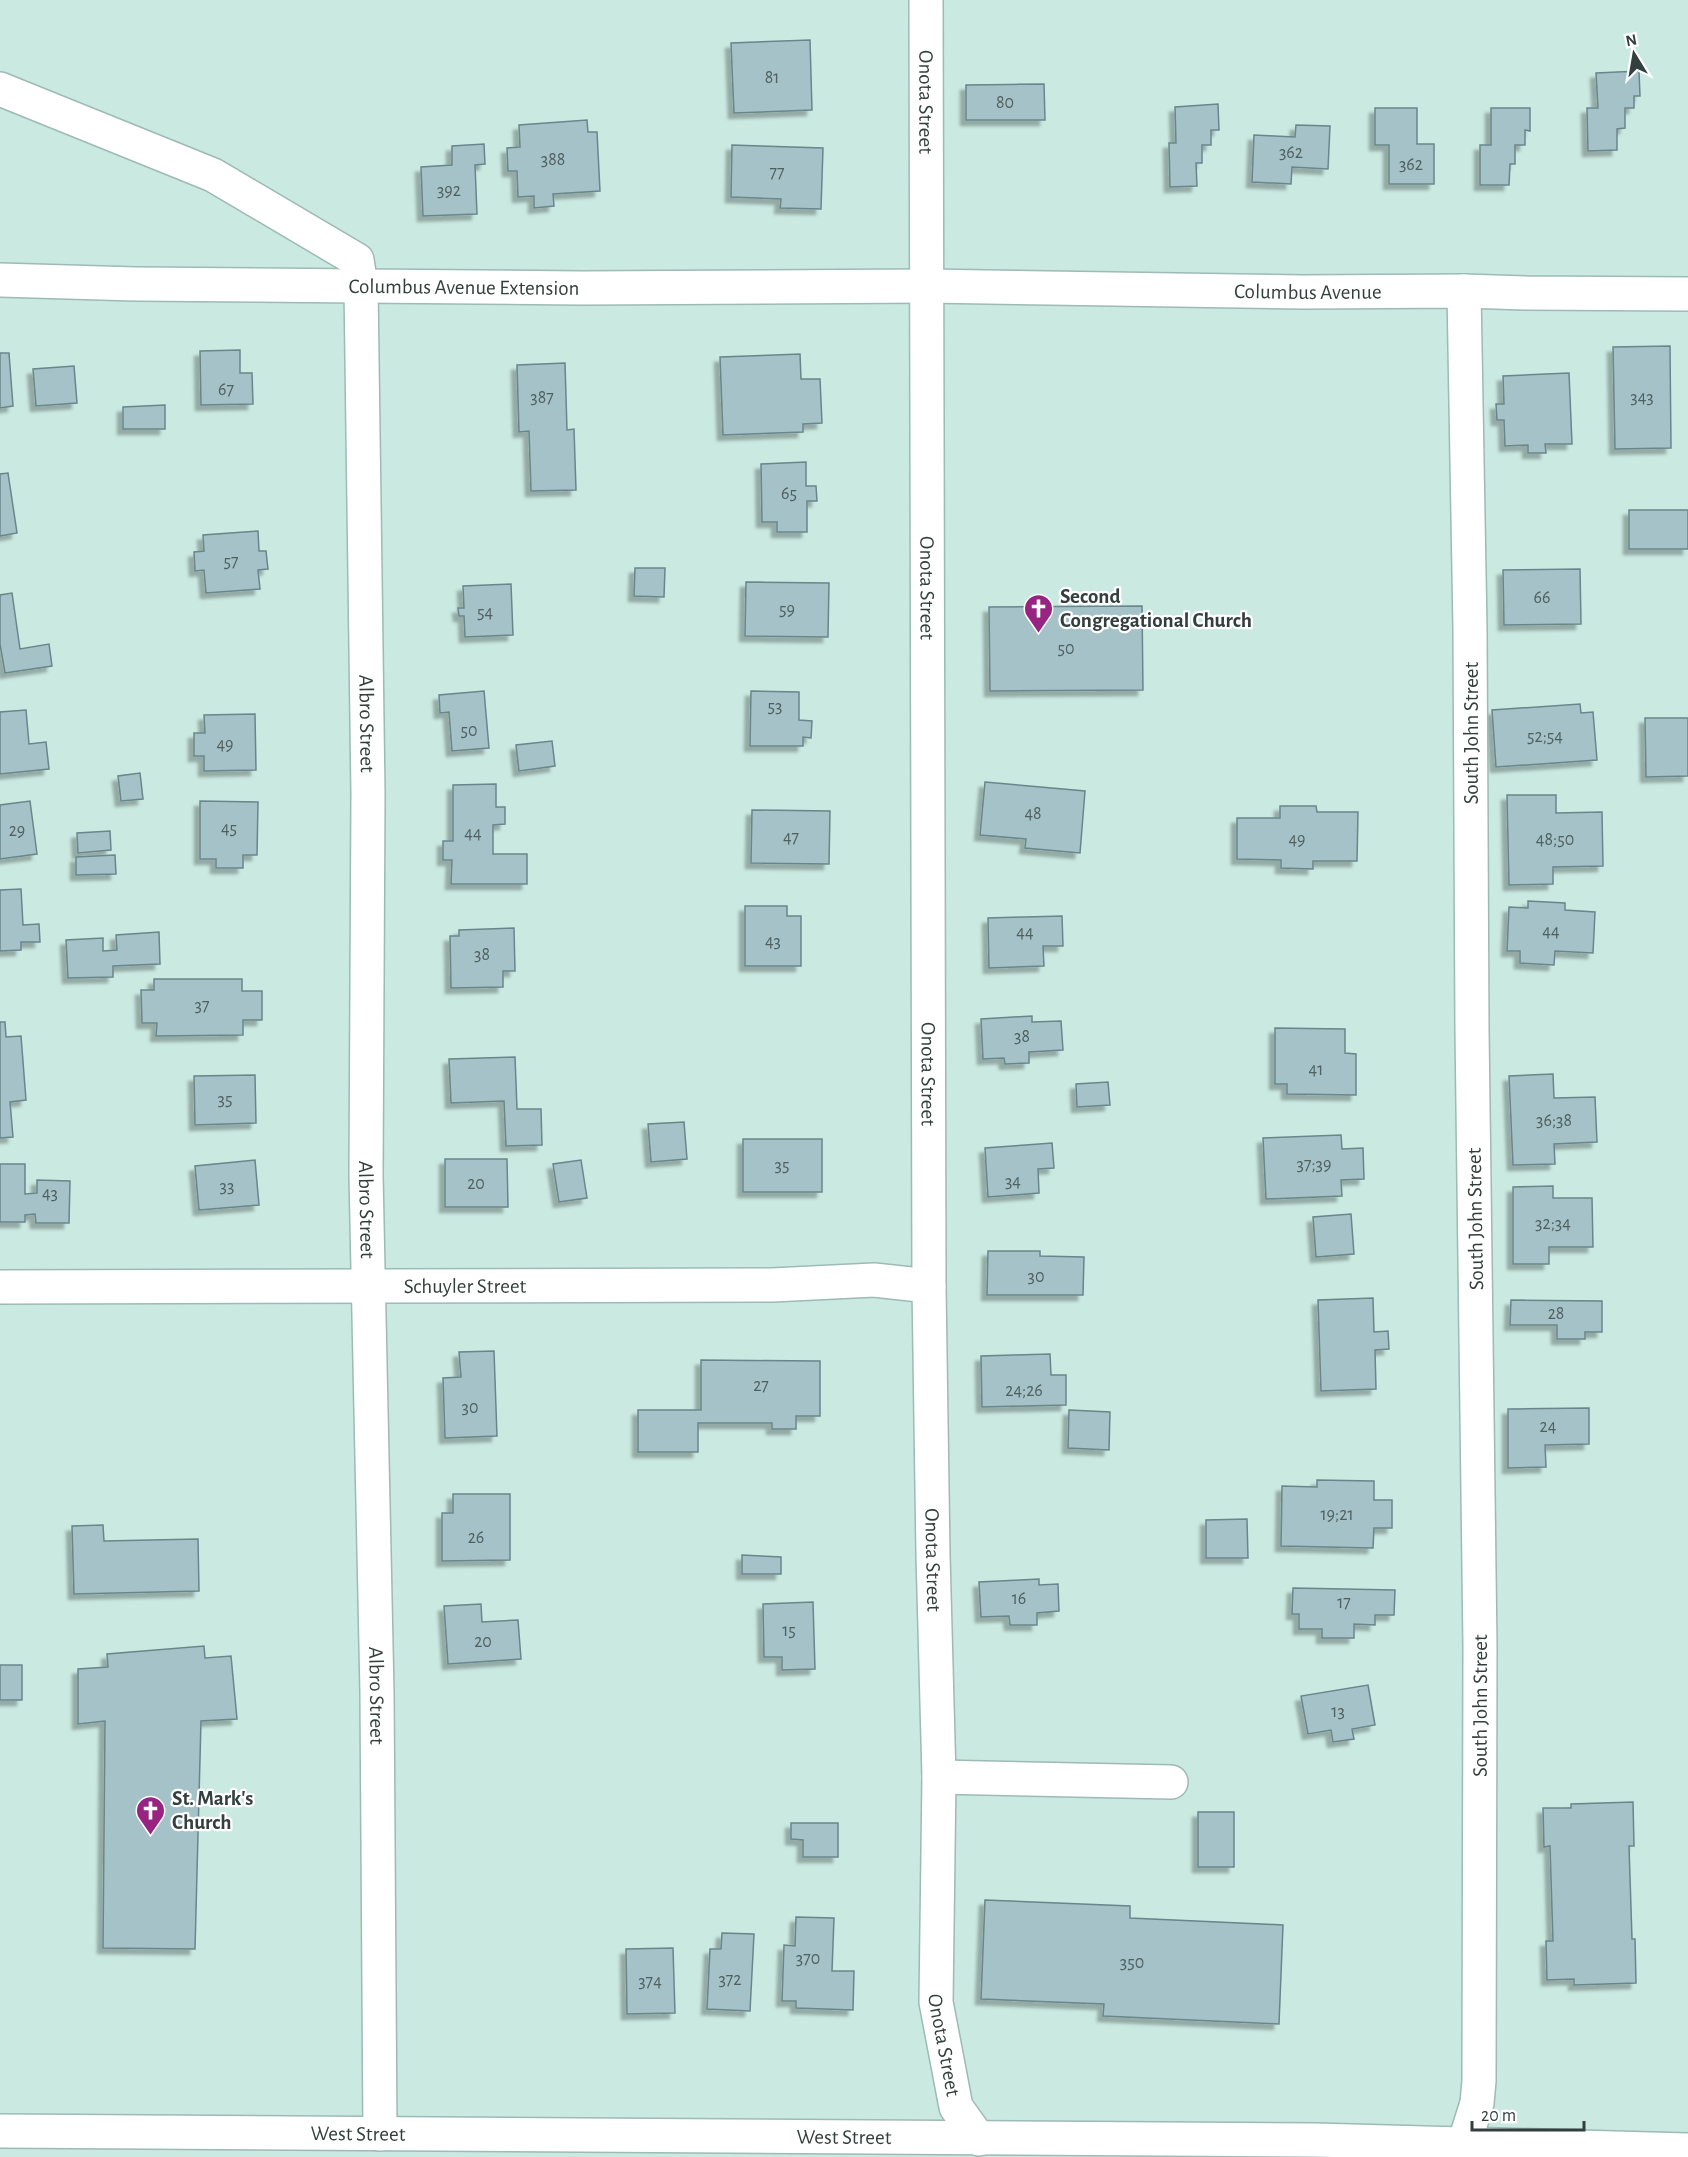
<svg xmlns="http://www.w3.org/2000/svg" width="1688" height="2157" viewBox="0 0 1688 2157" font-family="'Alegreya Sans',sans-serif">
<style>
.building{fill:#a4c2c8;stroke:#69868b;stroke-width:1.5;filter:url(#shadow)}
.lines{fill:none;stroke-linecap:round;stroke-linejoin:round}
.minor-casing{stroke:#9dbab4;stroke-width:36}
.minor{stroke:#fff;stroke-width:33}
.labels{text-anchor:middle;stroke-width:4.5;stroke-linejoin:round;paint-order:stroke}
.number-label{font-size:18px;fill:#4f605f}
.street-label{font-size:21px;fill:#333f3c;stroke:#fff}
.poi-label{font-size:21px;font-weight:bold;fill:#333f3c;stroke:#fff;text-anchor:start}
</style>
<defs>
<filter id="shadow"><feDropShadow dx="-5.5" dy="5.5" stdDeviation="1.5" flood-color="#0004"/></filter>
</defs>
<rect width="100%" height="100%" fill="#cae9e1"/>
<path class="building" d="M810,40L812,110L734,113L731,43Z
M1639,71L1640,96H1634V108H1625V128L1617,129V150L1588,151L1587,108H1598L1596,73Z
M1044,84L1045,120H966V85Z
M1218,104L1219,130H1211V145H1202V163H1196L1197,186L1170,187L1169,143H1176L1175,107Z
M1375,108H1417V144H1434V184H1389V145H1375Z
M1491,108H1530V131L1525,130V145H1515V164H1510L1509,185H1480V145H1491Z
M587,120L588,132H597L600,191L553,194L554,206L534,208V196L518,197L517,171H508L507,148L520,147L519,125Z
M1296,125L1330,126L1328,169L1292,167L1291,184L1252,182L1254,135L1295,137Z
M484,144L485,164L475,165L477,214L423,216L421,167L452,165V146Z
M732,145L823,148L821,209L780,208L781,199L731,197Z
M1670,346L1671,448L1615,449L1613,347Z
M240,350V373H252L253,404L201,405L200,351Z
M0,353H9L13,406L0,408Z
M800,354L801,379H820L822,423L803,424V432L723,435L720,357Z
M565,363L567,430L574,429L576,490L531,491L529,431L519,432L517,365Z
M74,366L77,403L36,406L33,369Z
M1569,373L1572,444H1545L1546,453H1528V445L1505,446L1504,420H1497L1496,404H1504L1503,376Z
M165,405V429H123V407Z
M806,462V486H816L817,501H807V532H777V522H762L761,464Z
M8,473L17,533L0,536V474Z
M1629,510H1688V549H1629Z
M258,531L259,551H266L268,569L258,570L260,589L206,593L204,570L195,571L194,552L204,551L203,535Z
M635,568H665L664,597L634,596Z
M1580,569L1581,624L1504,625L1503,570Z
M746,582L829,583L828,637L745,636Z
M511,584L513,635L465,637L464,616H459L458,608H464L463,586Z
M12,593L20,649L49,644L52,666L5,673L0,644V595Z
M1142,606L1143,690L990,691L989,607Z
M484,691L489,748L452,751L449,712L440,713L439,695Z
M751,691L799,692V720L812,721L811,738L803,737V746H750Z
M1580,704L1581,713L1593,712L1597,760L1496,767L1492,710Z
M26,710L29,744L46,742L49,769L0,774V712Z
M255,714L256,770L204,771V756H194V733H205L204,715Z
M1645,718H1688V776L1646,777Z
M552,741L555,766L519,771L516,745Z
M140,773L143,799L121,801L118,776Z
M985,782L1085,791L1080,853L1025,848L1026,839L980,835Z
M496,784V807H505V824L493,825V854H527V884H451L452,860H443V841H453V785Z
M1507,795H1556V813L1602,812L1603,866L1553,867V884L1509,885Z
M30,801L37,854L0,859V805Z
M200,801L258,802L257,855H243V868H216V859H200Z
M1280,806H1316L1317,812H1358L1357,861H1313V869L1281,868V860L1237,859V818H1280Z
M752,810L830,811L829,864L751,863Z
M110,831L111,850L78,853L77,833Z
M115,855L116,874L76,875V857Z
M21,889L23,925L39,924L40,942H21V950L0,951V890Z
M1528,901L1565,903V910L1595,912L1593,953L1555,951L1554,965L1520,963V951H1507L1509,907L1528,908Z
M745,906H787V916H801V966H745Z
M1062,916L1063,946H1043L1044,966L989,968L988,918Z
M514,928L515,971H503V987L451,988L450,936H459V930Z
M159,932L160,964L113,966V977L68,978L66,940L103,938V951L117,950L116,935Z
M154,979H242V991H262V1020H243V1035L156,1036L157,1023H142L141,990H154Z
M1032,1016V1022L1061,1021L1063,1050L1029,1052V1063L1005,1064L1004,1058L983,1059L981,1019Z
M0,1022H5L6,1037L21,1036L26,1100L10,1102L13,1137L0,1138Z
M1275,1028L1345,1029V1053L1356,1054V1095L1287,1094V1084H1275Z
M515,1057L517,1109H541L542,1145L506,1146L504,1101L451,1103L449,1059Z
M1553,1074L1554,1098L1595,1097L1597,1142L1554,1144L1555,1164L1513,1165L1509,1076Z
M255,1075L256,1123L195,1125L194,1076Z
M1108,1082L1110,1105L1077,1107L1076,1084Z
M684,1122L687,1159L651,1162L648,1124Z
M1341,1135L1342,1149L1363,1148L1364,1179L1341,1180L1342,1196L1266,1199L1263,1138Z
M743,1139H822V1192H743Z
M1052,1143L1054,1168L1038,1169L1039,1193L988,1197L985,1148Z
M445,1159H507L508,1207H445Z
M255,1160L259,1205L199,1210L195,1166Z
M581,1160L587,1198L559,1202L553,1164Z
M0,1164H25V1194L37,1193V1180L70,1181L69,1223H36L35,1214L25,1215V1222H0Z
M1553,1186V1198H1592L1593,1247H1549V1264H1513V1187Z
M1351,1214L1354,1254L1316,1257L1313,1217Z
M988,1251H1040V1256L1084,1257L1083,1295H987Z
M1373,1298L1374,1332L1388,1331L1389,1349L1375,1350L1376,1389L1321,1391L1318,1300Z
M1511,1300L1602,1301V1332H1585V1339H1557V1325H1510Z
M494,1351L497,1436L445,1438L443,1378L461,1377L459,1352Z
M1050,1354L1051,1375H1066V1405L982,1407L981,1356Z
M701,1360L820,1361V1416H796V1429H772V1423H698V1452H638V1410H701Z
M1589,1408V1444L1545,1445L1546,1467L1508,1468V1409Z
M1069,1410L1110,1412L1109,1450L1068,1448Z
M1317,1480L1374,1481V1500H1392V1528H1374L1373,1548L1281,1546L1282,1486L1317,1487Z
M453,1494H510V1560L442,1561V1513H453Z
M1247,1519L1248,1558H1206V1520Z
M103,1525L104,1541L198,1539L199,1591L74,1594L72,1526Z
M742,1555L781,1557V1574H742Z
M1039,1579V1585L1058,1584L1059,1611L1037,1613V1625H1010L1009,1616L981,1617L979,1582Z
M1293,1588L1395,1590L1394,1615H1375V1625L1354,1624V1638H1322V1629H1299V1614H1292Z
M813,1602L815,1669L782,1670V1657H764L763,1604Z
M481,1604L482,1622L518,1620L521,1659L448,1664L444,1606Z
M204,1646L205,1658L231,1656L237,1719L201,1721L195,1949L103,1948L105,1721L78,1724V1669L108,1667L107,1654Z
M0,1665H22V1700H0Z
M1368,1685L1375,1725L1352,1729L1354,1739L1333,1742L1331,1730L1308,1734L1301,1696Z
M1633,1802L1634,1846H1629L1632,1939H1635L1636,1983L1574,1985V1979L1547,1980L1546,1941H1553L1550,1846L1544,1847L1543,1808H1571V1804Z
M1198,1812H1234V1867H1198Z
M791,1823H838V1857H803V1840L791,1839Z
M985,1900L1130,1906V1918L1283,1925L1279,2024L1103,2016L1104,2004L981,1999Z
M796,1917L834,1918L832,1971H854L853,2010L796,2008V2001H782L784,1945L795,1946Z
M722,1933L754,1934L750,2011L707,2009L710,1949H721Z
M673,1948L675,2013L627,2014L626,1949Z"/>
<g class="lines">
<defs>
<g id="minor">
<path id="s1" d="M926,0L929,1286L933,1555L939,1777L936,2002L956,2107L979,2139"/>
<path id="s2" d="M0,89L213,175L357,260L361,286L368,794L366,1175L377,1693L380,2134"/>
<path id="s3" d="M0,280L135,284L361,286L582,288L927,286L1303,292L1464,291L1526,293L1688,294"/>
<path id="s4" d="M0,1287L772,1285L874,1280L929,1286"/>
<path d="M939,1777L1171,1782"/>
<path id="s5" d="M0,2131L1315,2140L1688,2150"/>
<path id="s6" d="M1460,2157L1477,2103L1479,2081L1480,1647L1472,1029L1470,629L1464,291"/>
</g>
</defs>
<use href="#minor" class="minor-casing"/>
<use href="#minor" class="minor"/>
</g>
<defs>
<symbol id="church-pin" viewBox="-11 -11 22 30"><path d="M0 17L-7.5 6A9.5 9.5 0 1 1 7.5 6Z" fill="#972481" stroke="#fff"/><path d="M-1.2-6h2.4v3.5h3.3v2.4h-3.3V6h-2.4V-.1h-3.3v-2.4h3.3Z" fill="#fff"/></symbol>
</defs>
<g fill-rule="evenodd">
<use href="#church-pin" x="1022" y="592" width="33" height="45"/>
<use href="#church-pin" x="134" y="1794" width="33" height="45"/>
</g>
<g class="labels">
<g class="number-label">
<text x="772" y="83">81</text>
<text x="1005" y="108">80</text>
<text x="1291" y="158">362</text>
<text x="553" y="165">388</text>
<text x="1411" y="170">362</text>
<text x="777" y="178">77</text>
<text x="449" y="196">392</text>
<text x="226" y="395">67</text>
<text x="542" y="403">387</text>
<text x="1642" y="403">343</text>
<text x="789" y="499">65</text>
<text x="231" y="567">57</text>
<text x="1542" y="603">66</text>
<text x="787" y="615">59</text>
<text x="485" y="618">54</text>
<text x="1066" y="654">50</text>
<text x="775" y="712">53</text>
<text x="469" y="736">50</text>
<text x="1545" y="742">52;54</text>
<text x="225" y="750">49</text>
<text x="1033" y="819">48</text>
<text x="229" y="834">45</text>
<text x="17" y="836">29</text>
<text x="473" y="839">44</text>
<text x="791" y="843">47</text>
<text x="1297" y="845">49</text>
<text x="1555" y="845">48;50</text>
<text x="1551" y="937">44</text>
<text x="1025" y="938">44</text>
<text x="773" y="947">43</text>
<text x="482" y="960">38</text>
<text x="202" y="1011">37</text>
<text x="1022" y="1042">38</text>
<text x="1316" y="1075">41</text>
<text x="225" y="1105">35</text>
<text x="1554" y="1126">36;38</text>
<text x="1314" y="1170">37;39</text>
<text x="782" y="1171">35</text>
<text x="1013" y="1187">34</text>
<text x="476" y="1189">20</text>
<text x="227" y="1192">33</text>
<text x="50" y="1199">43</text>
<text x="1553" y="1229">32;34</text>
<text x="1036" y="1282">30</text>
<text x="1556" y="1319">28</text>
<text x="761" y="1391">27</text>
<text x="1024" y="1396">24;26</text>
<text x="470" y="1413">30</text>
<text x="1548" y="1432">24</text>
<text x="1337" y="1520">19;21</text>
<text x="476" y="1543">26</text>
<text x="1019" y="1604">16</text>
<text x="1344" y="1608">17</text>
<text x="789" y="1636">15</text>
<text x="483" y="1647">20</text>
<text x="1338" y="1717">13</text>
<text x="808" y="1964">370</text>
<text x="1132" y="1968">350</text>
<text x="730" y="1985">372</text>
<text x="650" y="1987">374</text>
</g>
<g class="street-label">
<text dy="7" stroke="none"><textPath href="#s1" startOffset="102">Onota Street</textPath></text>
<text dy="7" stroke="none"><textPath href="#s3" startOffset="464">Columbus Avenue Extension</textPath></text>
<text dy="7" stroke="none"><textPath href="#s3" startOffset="1308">Columbus Avenue</textPath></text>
<text dy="7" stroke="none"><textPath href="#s1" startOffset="588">Onota Street</textPath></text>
<text dy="7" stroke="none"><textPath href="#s2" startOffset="861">Albro Street</textPath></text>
<text transform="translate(1471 733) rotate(-90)" y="7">South John Street</text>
<text dy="7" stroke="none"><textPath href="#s1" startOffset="1074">Onota Street</textPath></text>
<text dy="7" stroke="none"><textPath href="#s2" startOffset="1347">Albro Street</textPath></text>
<text transform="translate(1475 1219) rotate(-91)" y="7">South John Street</text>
<text dy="7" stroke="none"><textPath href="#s4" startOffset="465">Schuyler Street</textPath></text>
<text dy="7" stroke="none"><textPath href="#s1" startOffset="1560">Onota Street</textPath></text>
<text dy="7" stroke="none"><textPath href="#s2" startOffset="1833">Albro Street</textPath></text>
<text dy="7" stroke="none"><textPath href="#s6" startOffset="454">South John Street</textPath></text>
<text dy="7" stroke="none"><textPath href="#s1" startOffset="2046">Onota Street</textPath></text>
<text dy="7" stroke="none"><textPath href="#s5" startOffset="358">West Street</textPath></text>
<text dy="7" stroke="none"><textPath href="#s5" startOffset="844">West Street</textPath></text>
</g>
<g class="poi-label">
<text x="1060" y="603">Second<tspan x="1060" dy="24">Congregational Church</tspan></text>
<text x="172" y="1805">St. Mark's<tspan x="172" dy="24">Church</tspan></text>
</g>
</g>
<g transform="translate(1634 54) rotate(349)" stroke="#ffffff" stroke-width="4.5" paint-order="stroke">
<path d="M0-4.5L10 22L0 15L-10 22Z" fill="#333f3c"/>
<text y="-9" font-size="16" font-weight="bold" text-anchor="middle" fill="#333f3c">N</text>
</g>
<path d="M1472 2121v9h112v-9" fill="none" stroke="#333f3c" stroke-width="3"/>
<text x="1481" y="2121" font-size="18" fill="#333f3c" stroke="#ffffff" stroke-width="4.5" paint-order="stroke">20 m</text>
</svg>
